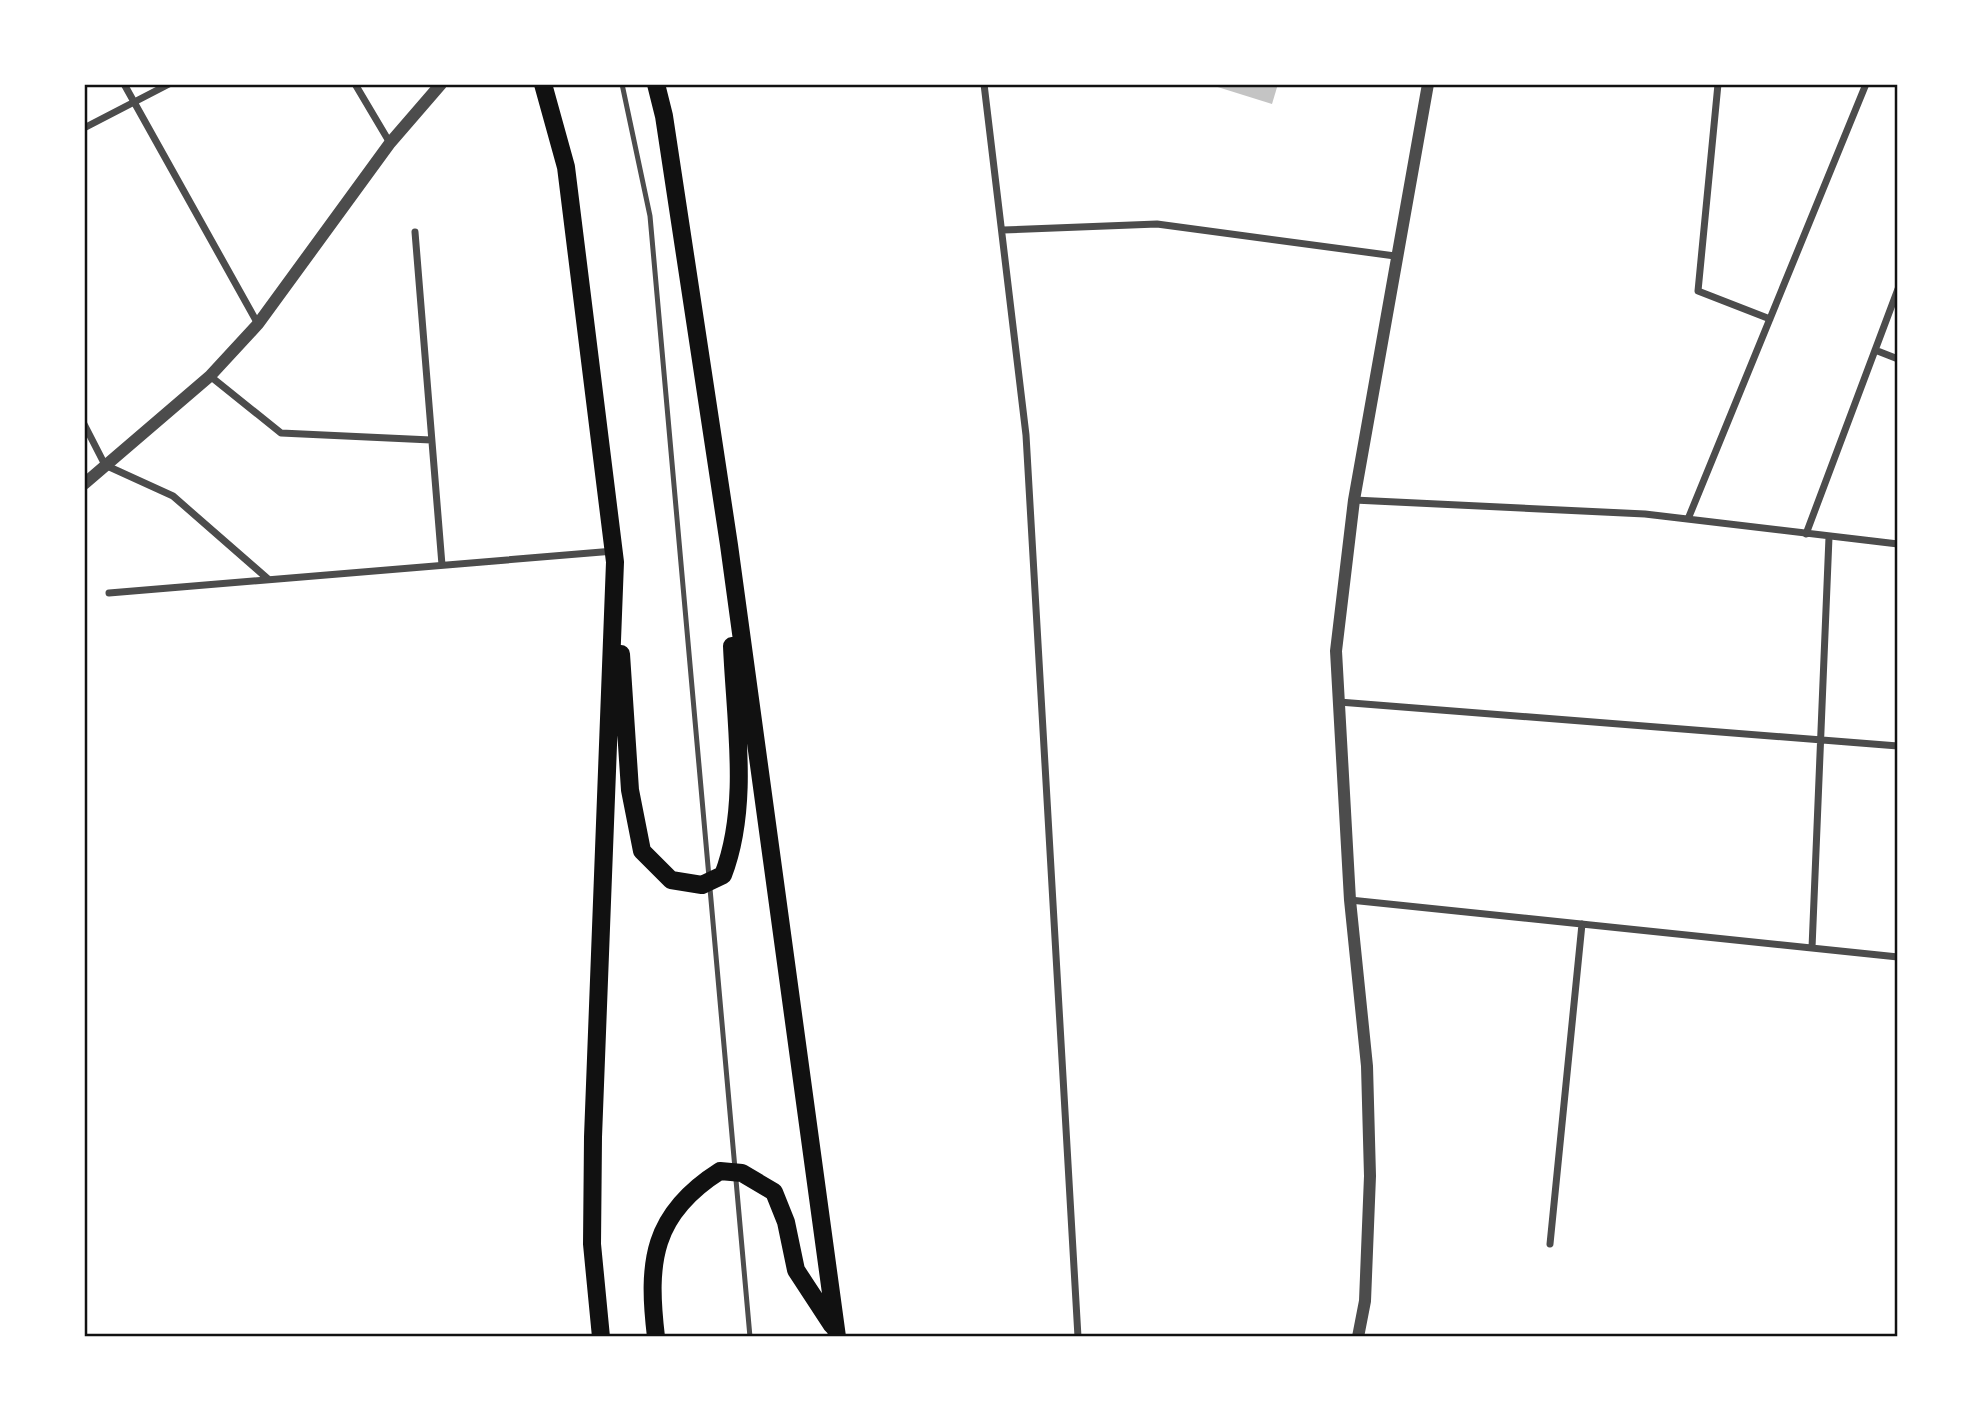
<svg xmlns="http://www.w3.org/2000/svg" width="1982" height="1421" viewBox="0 0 1982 1421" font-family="'Exo 2',sans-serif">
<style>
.building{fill:#c4c4c4}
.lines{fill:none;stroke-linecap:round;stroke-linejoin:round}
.service{stroke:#4c4c4c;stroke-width:5}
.minor{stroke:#4c4c4c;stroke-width:7}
.tertiary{stroke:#4c4c4c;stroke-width:12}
.primary{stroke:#111;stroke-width:18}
.neatline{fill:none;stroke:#111;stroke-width:2.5}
</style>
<rect width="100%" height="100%" fill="#fff"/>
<path class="building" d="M1208,84H1278L1272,104Z"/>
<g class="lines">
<path class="service" d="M622,84L650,216L750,1337"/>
<path class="minor" d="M124,84L258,324
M355,84L390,143
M984,84L1026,435L1078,1337
M1718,84L1698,291L1770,319
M84,128L169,84
M1003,230L1157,224L1395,256
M415,232L442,565
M1875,350L1898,359
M210,376L281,433L431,440
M84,424L105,465L173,496L268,579
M1354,500L1645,514L1898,544
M1688,519L1866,84
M1806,534L1898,289
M109,593L614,551
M1339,702L1898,746
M1350,900L1898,957
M1812,948L1829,537
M1550,1244L1582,924"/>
<path class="tertiary" d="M84,484L210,376L258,324L390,143L441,84
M1358,1337L1365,1301L1370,1176L1367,1066L1350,900L1336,651L1354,500L1428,84"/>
<path class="primary" d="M543,84L566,167L615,562L593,1137L592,1244L601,1337
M656,84L664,116L729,545L837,1337
M621,654L630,790L642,851L671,880L702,885L723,875C750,805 735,720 732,646
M656,1337C647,1262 652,1214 720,1171L742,1173L774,1192L786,1222L796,1270L832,1325"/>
</g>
<rect width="1982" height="1421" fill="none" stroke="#ffffff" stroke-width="172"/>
<rect x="86" y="86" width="1810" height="1249" class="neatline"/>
</svg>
